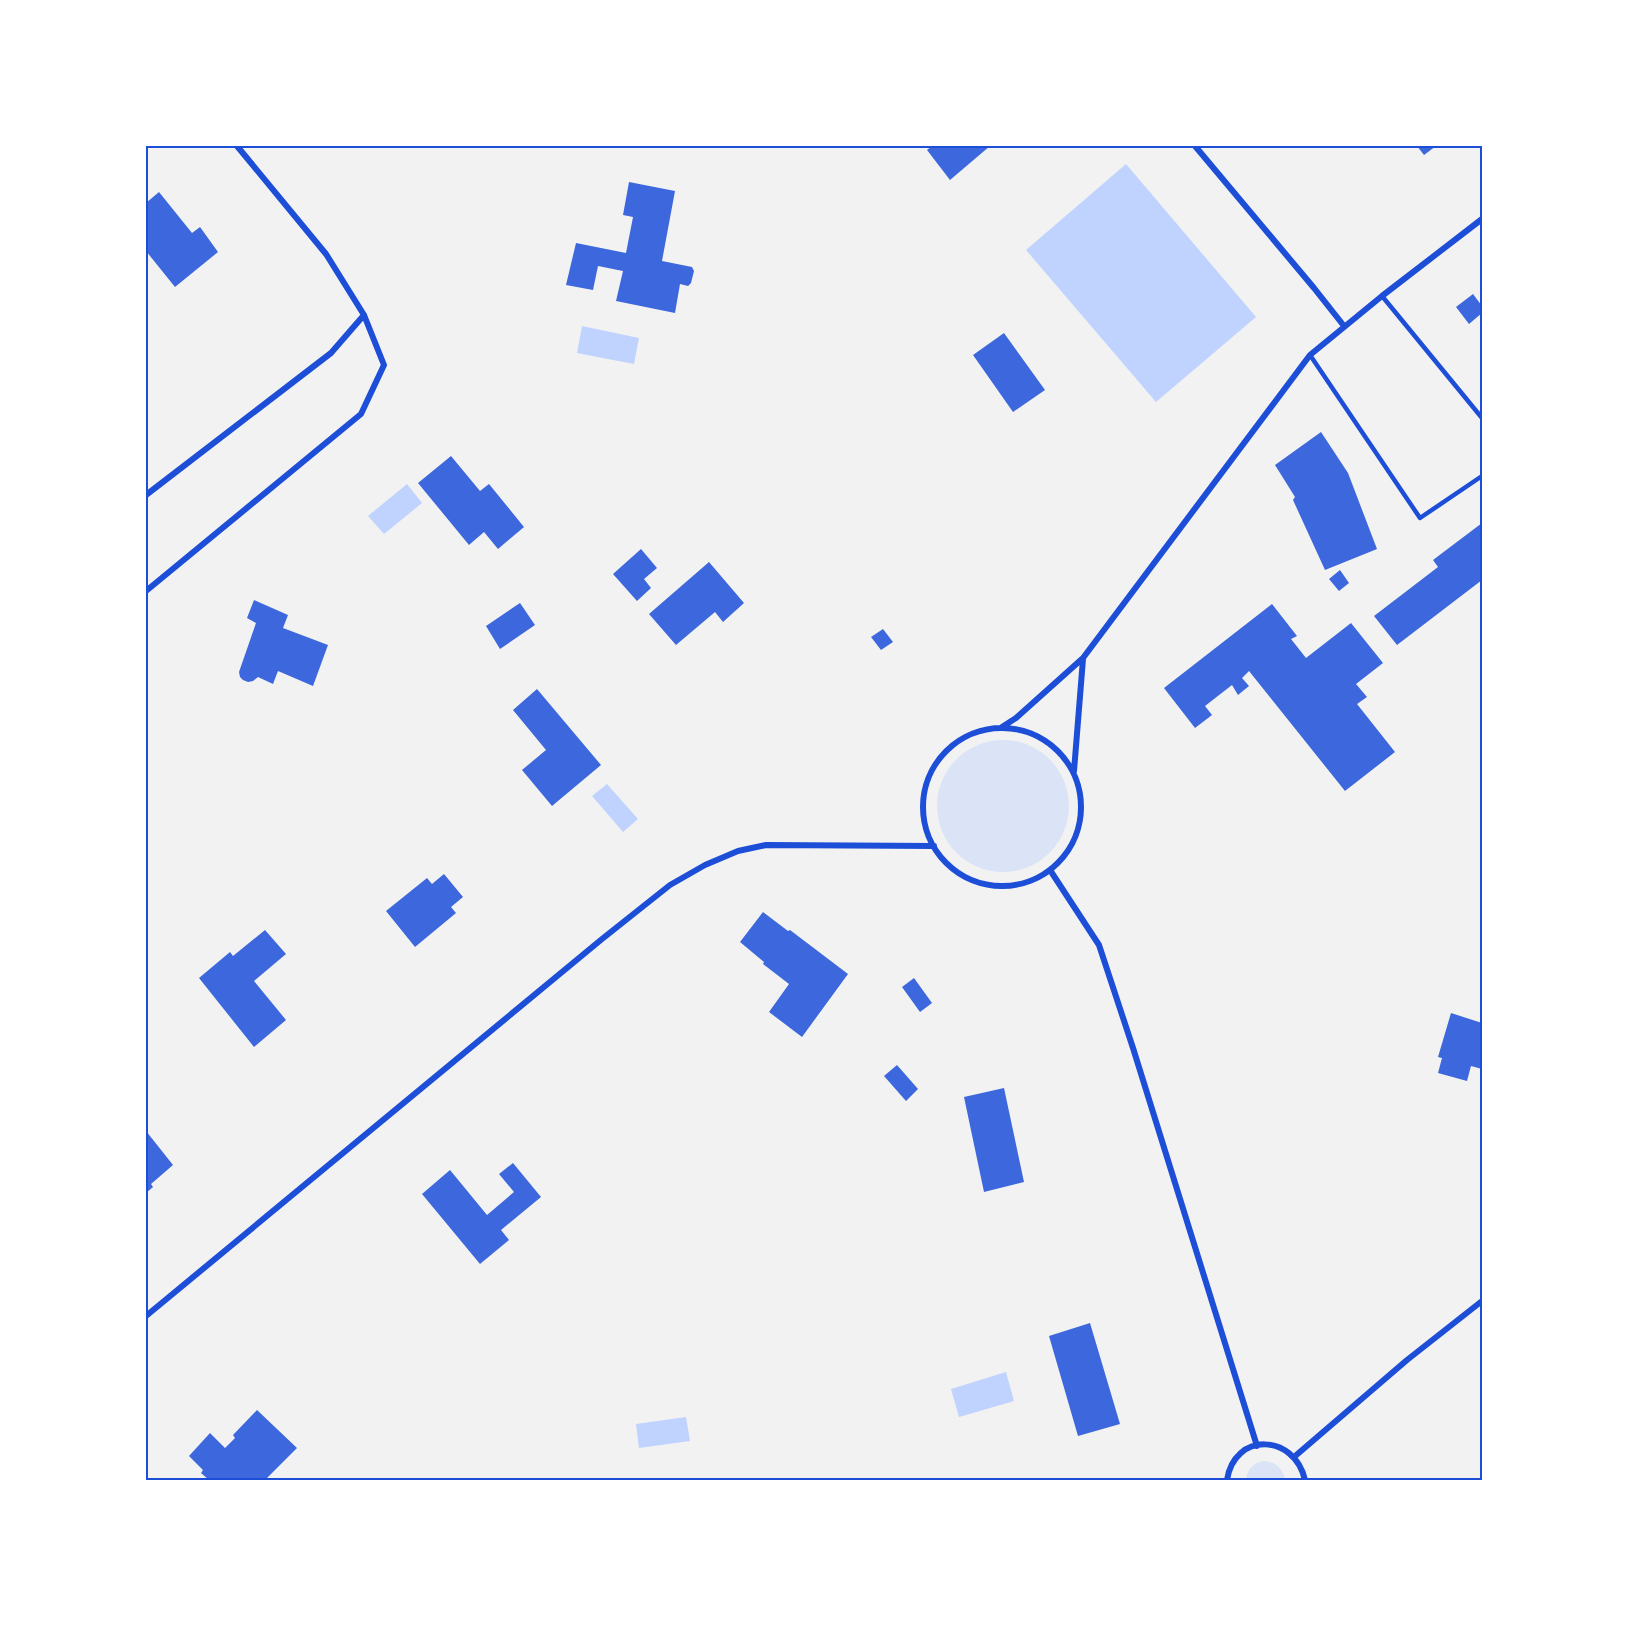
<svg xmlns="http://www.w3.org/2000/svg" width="1628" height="1626" viewBox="0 0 1628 1626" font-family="'DM Sans',sans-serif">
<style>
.green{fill:#dbe4f7}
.water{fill:#bfd3fe}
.building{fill:#3d67dc}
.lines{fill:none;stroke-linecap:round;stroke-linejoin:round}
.service{stroke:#1d4ed8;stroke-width:4.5}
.minor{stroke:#1d4ed8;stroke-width:6}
.neatline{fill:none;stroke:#1d4ed8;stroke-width:2}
</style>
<rect width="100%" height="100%" fill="#f2f2f2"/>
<path class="green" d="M937 806a66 66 0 1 1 132 0a66 66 0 1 1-132 0Z
M1262,1461C1275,1461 1283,1468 1285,1480H1246C1247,1470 1252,1464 1262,1461Z"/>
<path class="water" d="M1126,164L1256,317L1156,402L1026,250Z
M582,326L639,338L634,364L577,353Z
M407,484L422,503L384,534L368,516Z
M607,784L638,819L623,832L592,796Z
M1006,1372L1014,1401L959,1417L951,1389Z
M686,1417L690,1441L639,1448L636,1424Z"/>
<path class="building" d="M932,146H990L950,180L927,150Z
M1417,146H1436L1424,155Z
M629,182L675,191L662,261L692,267L694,271L691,283L688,286L680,284L675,313L616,301L623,271L598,266L593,290L566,285L576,243L626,253L633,217L623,215Z
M159,192L192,233L200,227L218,252L175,287L146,251V203Z
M1473,294L1482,306V313L1469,324L1456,307Z
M1004,333L1045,390L1013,412L973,355Z
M1321,432L1348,473L1377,549L1325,570L1293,500L1295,497L1275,465Z
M451,456L480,491L489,484L524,527L498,549L484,532L469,545L418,483Z
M1482,523V580L1397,645L1374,616L1438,567L1433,560Z
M641,549L657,568L644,579L651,588L637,601L613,574Z
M709,562L744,603L723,622L715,612L676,645L649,614Z
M1340,570L1349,583L1339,591L1329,579Z
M254,600L288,615L283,628L328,645L313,686L278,671L273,684L258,677L253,681L248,682L243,680L240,677L239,672L256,623L247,618Z
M520,603L535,625L500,649L486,626Z
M1272,604L1297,636L1291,639L1306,658L1351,623L1383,663L1356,684L1367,697L1357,704L1395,752L1345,791L1249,671L1242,678L1249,686L1238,695L1232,685L1205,706L1212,715L1195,728L1164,688Z
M883,629L893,642L881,650L871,637Z
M537,689L601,765L552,806L522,770L546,750L513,710Z
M444,874L463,897L451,907L456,913L415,947L386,911L427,878L432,884Z
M763,912L788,931L790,930L848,974L802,1037L769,1012L789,984L763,964L764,962L740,942Z
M265,930L286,954L254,981L286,1020L254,1047L199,978L230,952L233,956Z
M914,978L932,1003L920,1012L902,987Z
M1451,1013L1482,1023V1069L1471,1066L1467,1081L1438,1073L1442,1058L1438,1057Z
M897,1065L918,1089L906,1101L884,1076Z
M1004,1088L1024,1182L984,1192L964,1097Z
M146,1131L173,1165L151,1184L153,1187L146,1193Z
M513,1163L541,1197L501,1230L509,1240L480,1264L422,1194L450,1170L487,1215L514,1192L499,1174Z
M1090,1323L1120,1424L1078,1436L1049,1336Z
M257,1410L297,1448L265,1480H209L201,1473L203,1470L189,1456L210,1433L225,1448L235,1438L233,1435Z"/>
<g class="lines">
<path class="service" d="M1382,296L1482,418
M1310,355L1420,518L1482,476"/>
<path class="minor" d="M1195,146L1314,288L1344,326
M146,495L331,353L364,315
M146,591L361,414L384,365L364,315L326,254L237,146
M1002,727L1016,718L1083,658L1310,355L1382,296L1482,219
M923 807a79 79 0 1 1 158 0a79 79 0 1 1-158 0Z
M1074,771L1083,659
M1050,870L1099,945L1133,1048L1257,1446
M146,1316L602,939L670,885L705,865L738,851L766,845L934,846
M1294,1457L1407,1360L1482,1301
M1227,1480C1234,1432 1294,1433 1305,1480"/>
</g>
<rect width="1628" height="1626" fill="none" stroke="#ffffff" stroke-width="294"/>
<rect x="147" y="147" width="1334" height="1332" class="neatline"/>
</svg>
